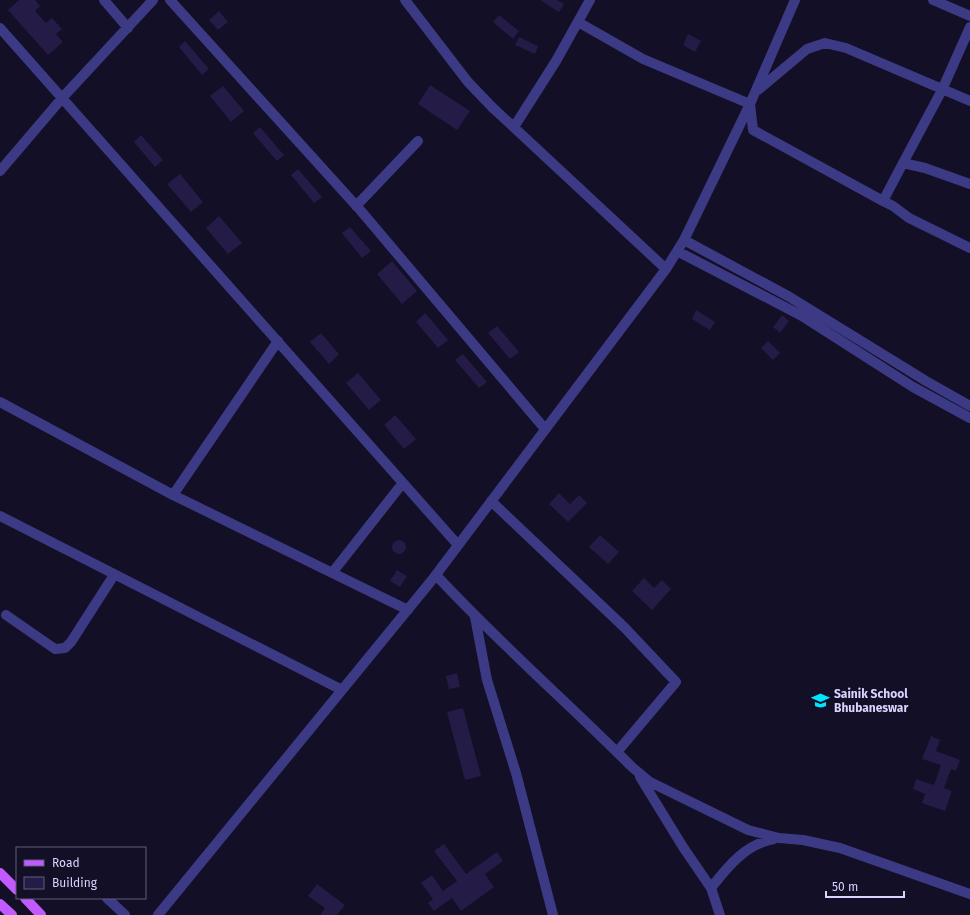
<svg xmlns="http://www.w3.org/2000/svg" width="970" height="915" viewBox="0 0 970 915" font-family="'Fira Sans',sans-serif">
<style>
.building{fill:#241b47}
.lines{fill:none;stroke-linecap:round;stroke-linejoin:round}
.minor{stroke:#3d3a85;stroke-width:10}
.major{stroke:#c25bff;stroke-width:10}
.labels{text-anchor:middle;stroke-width:3;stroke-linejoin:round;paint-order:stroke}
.poi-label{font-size:12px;font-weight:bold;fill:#d9d4ff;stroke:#130f26;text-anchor:start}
</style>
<rect width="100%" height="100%" fill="#130f26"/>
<path class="building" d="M19,0H35L40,6L35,11L46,23L52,18L62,29L56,34L63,42L48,55L8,10Z
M540,0H557L564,4L559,12Z
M219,11L228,22L218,30L209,20Z
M499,15L519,31L513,39L493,22Z
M688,34L701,41L695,52L683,45Z
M519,37L538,46L535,54L515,45Z
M185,41L209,69L202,75L179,47Z
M430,85L470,111L457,130L418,104Z
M223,86L244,111L231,122L210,96Z
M260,127L284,155L277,161L253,133Z
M141,135L163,160L155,167L134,142Z
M298,169L322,197L314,203L291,175Z
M180,174L203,202L191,212L167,184Z
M219,216L242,243L228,254L206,228Z
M350,227L371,251L362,258L342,233Z
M392,261L417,291L402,304L377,274Z
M696,310L715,322L710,330L692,319Z
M425,313L448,340L438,348L416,322Z
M782,315L789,321L780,333L773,327Z
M497,326L519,352L510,359L488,333Z
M321,333L339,354L329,364L310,342Z
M768,341L780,353L773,360L761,348Z
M463,354L487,382L479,388L455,360Z
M358,373L381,400L369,410L346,383Z
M395,415L416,439L404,449L384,425Z
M559,493L570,504L579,495L587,503L568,522L549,504Z
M600,535L619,552L608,564L589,547Z
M392 547a7 7 0 1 1 14 0a7 7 0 1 1-14 0Z
M397,570L407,576L400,587L390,581Z
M644,578L654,588L662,580L671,589L652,610L632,591Z
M457,673L460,687L449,689L446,676Z
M463,708L481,776L465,780L447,712Z
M931,736L940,740L936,751L960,760L956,771L951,769L944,788L952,791L945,811L922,803L925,794L913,789L916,779L934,785L941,765L922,759Z
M444,844L466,874L497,852L503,861L485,874L494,887L461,911L452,898L434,911L428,903L433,899L421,883L432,875L443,891L457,881L434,851Z
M317,884L345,905L337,915H320L325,908L308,896Z"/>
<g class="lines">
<path class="minor" d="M104,0L128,28
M170,0L361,211L545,429
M405,0L468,82L492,107L666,269
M933,0L970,16
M578,22L643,59L750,104L753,130L883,201L903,163
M970,27L942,90L903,163L925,168L970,184
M0,28L458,545
M758,90L807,49L825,43L846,48L970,101
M514,127L556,61L590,0
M0,171L63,97L153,0
M883,201L893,206L909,218L970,248
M356,206L418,141
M684,240L788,296L926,381L970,406
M677,251L802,316L913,387L970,418
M0,402L173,495L408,610
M173,495L278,341
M491,501L624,627L676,682L617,752
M0,516L342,690
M332,573L402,484
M436,575C498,642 567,702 632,767L650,782L748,830L779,838L803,840L840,848L970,894
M6,615L55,649L65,648L71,642L114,575
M475,617L487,680L516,773L553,915
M640,777L683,847L711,888L720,915
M711,888C728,866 746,844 774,839
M107,898L125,915
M158,915L432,580L666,269L684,240L750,104L795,0"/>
<path class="major" d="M0,873L17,890
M25,898L41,915
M0,904L12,915"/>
</g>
<defs>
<symbol id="school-bare" viewBox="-9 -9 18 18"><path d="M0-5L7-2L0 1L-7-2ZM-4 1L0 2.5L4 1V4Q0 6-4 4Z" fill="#00e5ff" stroke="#130f26" stroke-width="2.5" paint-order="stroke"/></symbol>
</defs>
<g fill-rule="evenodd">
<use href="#school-bare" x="808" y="688" width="25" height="25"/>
</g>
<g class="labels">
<g class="poi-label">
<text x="834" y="698">Sainik School<tspan x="834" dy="14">Bhubaneswar</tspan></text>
</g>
</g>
<rect x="16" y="847" width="130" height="52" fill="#130f26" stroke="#625e7d"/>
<rect x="24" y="860" width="20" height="6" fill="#c25bff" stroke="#625e7d"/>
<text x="52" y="867" font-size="12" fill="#d9d4ff">Road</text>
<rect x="24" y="877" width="20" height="12" fill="#241b47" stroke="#625e7d"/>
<text x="52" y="887" font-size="12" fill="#d9d4ff">Building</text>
<path d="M826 891v6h78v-6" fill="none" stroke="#d9d4ff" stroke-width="2"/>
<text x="832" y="891" font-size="12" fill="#d9d4ff" stroke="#130f26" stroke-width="3" paint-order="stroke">50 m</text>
</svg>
